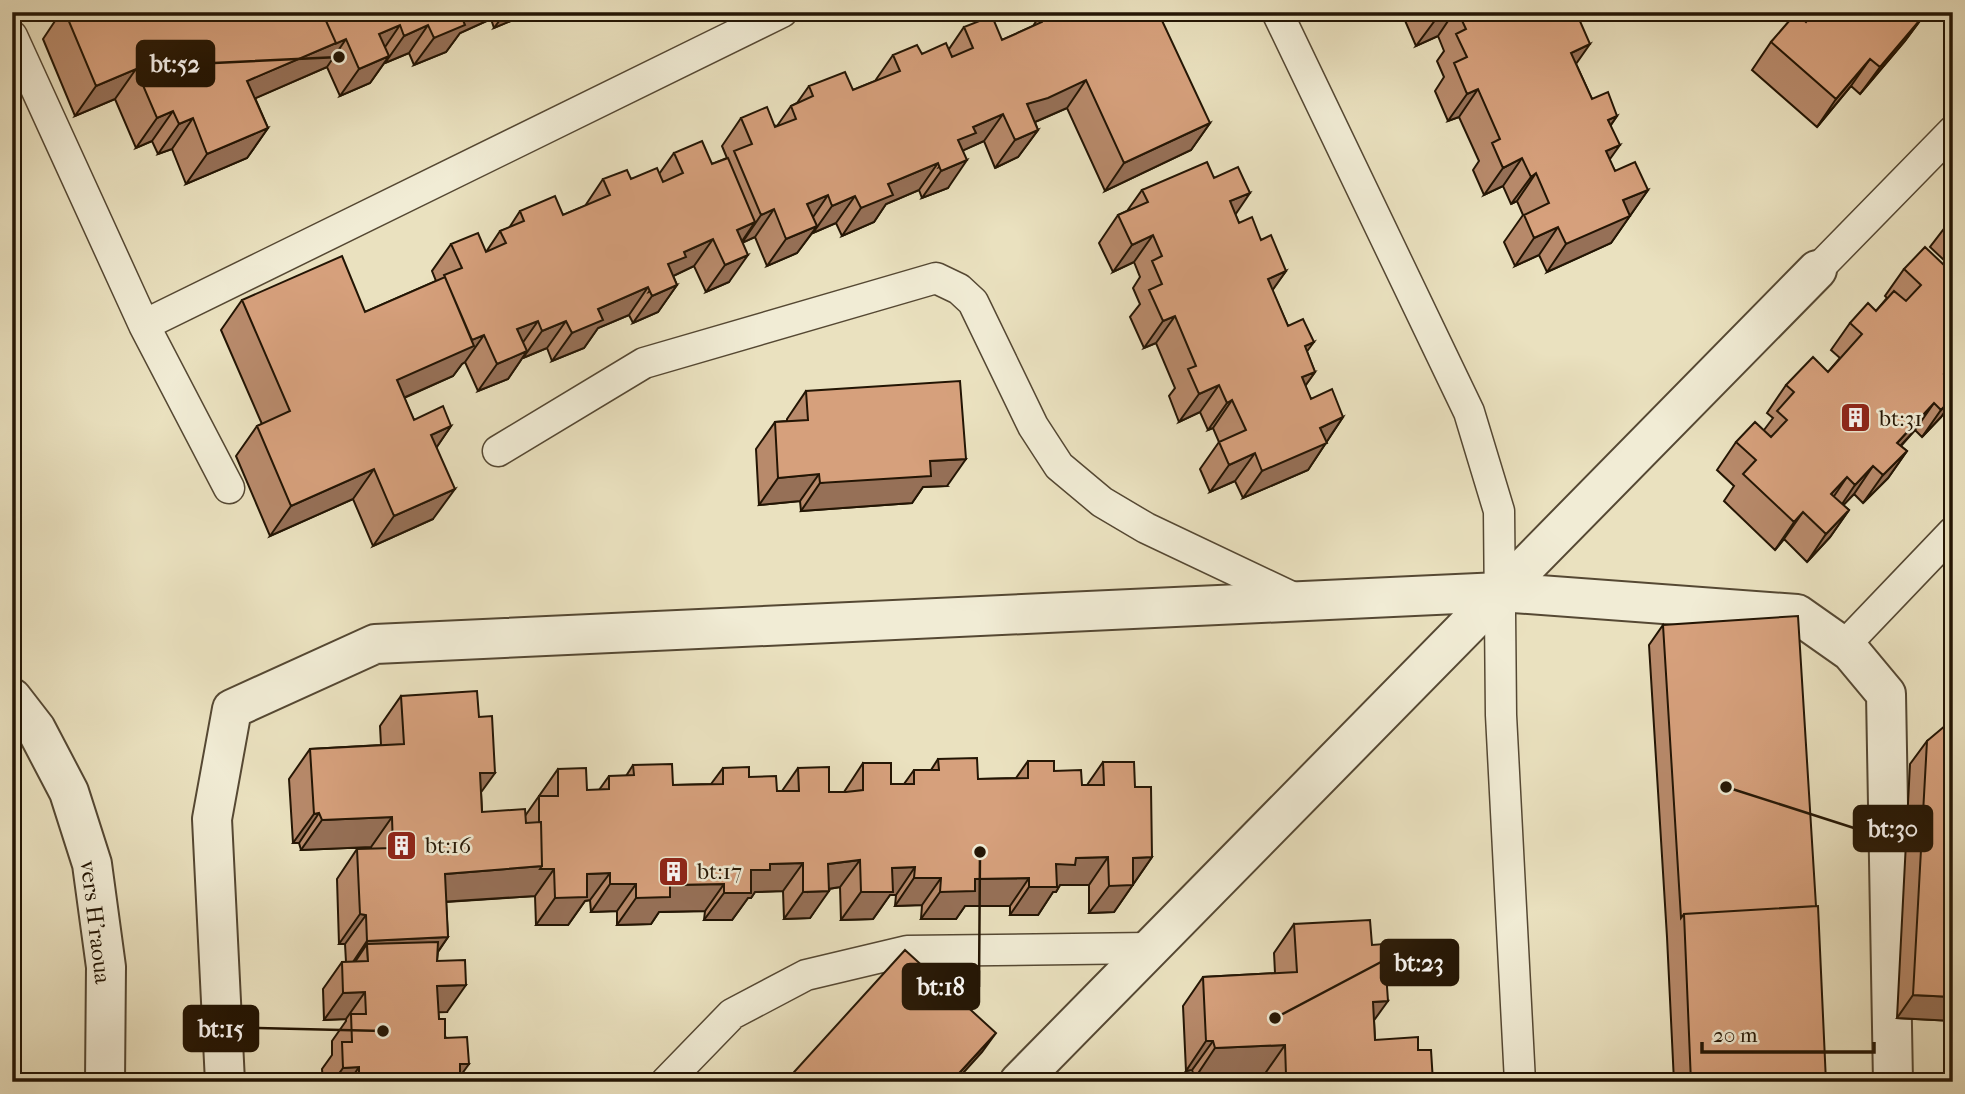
<svg xmlns="http://www.w3.org/2000/svg" width="1965" height="1094" viewBox="0 0 1965 1094" font-family="'IM FELL French Canon',serif">
<style>
.lines{fill:none;stroke-linecap:round;stroke-linejoin:round}
.service-casing{stroke:#554833;stroke-width:33}
.minor-casing{stroke:#554833;stroke-width:42}
.tertiary-casing{stroke:#554833;stroke-width:42}
.service{stroke:#f1ecd5;stroke-width:30}
.minor{stroke:#f1ecd5;stroke-width:38}
.tertiary{stroke:#f1ecd5;stroke-width:38}
.wall{fill:#b88a6b;stroke:#231504;stroke-width:2}
.shaded-wall{fill:#967057;stroke:#231504;stroke-width:2}
.building{fill:#d6a07c;stroke:#231504;stroke-width:2}
.labels{text-anchor:middle;stroke-width:5;stroke-linejoin:round;paint-order:stroke}
.poi-label{font-size:23px;fill:#231504;stroke:#f1ecd5;text-anchor:start}
.street-label{font-size:23px;fill:#231504;stroke:#f1ecd5}
.leader{fill:none;stroke:#231504;stroke-width:2.5}
.callout-dot{fill:#231504;stroke:#f1ecd5;stroke-width:2.5}
.callout{fill:#231504;stroke:#231504;stroke-width:2.5}
.callout-label{font-size:24px;text-anchor:middle;font-weight:bold;fill:#fff}
</style>
<rect width="100%" height="100%" fill="#eae1bf"/>
<filter id="stains"><feTurbulence type="fractalNoise" baseFrequency=".00286" numOctaves="4"/><feColorMatrix values="0 0 0 0 .2 0 0 0 0 .09 0 0 0 0 .02 0 0 0 .5 -.17"/></filter>
<radialGradient id="worn" r=".72"><stop offset=".6" stop-color="#630" stop-opacity="0"/><stop offset="1" stop-color="#630" stop-opacity=".3"/></radialGradient>
<g class="lines">
<defs>
<path id="service" d="M1277,12L1469,412L1499,511L1501,715L1520,1082
M12,36L144,325L229,488
M1817,270L1953,131
M144,325L782,12
M498,451L644,363L936,278L959,289L973,302L1033,426L1059,466L1102,502L1146,528L1300,601
M1843,647L1953,532
M666,1082L732,1014L806,975L907,951L1150,948"/>
<path id="minor" d="M225,1082L212,819L232,709L375,644L1500,592L1797,614L1851,652L1886,694L1893,1082
M1019,1082L1817,270"/>
<path id="tertiary" d="M12,698L36,729L69,792L92,864L106,967L105,1082"/>
</defs>
<use href="#service" class="service-casing"/>
<use href="#minor" class="minor-casing"/>
<use href="#tertiary" class="tertiary-casing"/>
<use href="#service" class="service"/>
<use href="#minor" class="minor"/>
<use href="#tertiary" class="tertiary"/>
</g>
<path class="wall" d="M61,12H523L520,17L494,28L491,19L460,33L446,52L414,65L409,53L385,63V62L370,83L340,96L327,67L255,98L268,128L247,158L186,184L172,149L158,154L152,141L136,148L115,99L75,116L43,39Z
M1406,12H1565L1576,64L1592,99L1617,116L1611,125L1609,160L1615,171L1648,190L1611,243L1547,272L1539,255L1515,266L1504,242L1523,215L1517,201L1511,204L1503,186L1484,195L1473,170L1479,161L1459,117L1448,121L1435,91L1444,77L1437,61L1444,51L1438,36L1416,46L1403,16Z
M1801,12H1923L1925,14L1905,41L1860,94L1851,86L1817,127L1752,70L1771,42Z
M1041,14L1210,123L1191,150L1105,191L1067,108L1035,122L1038,130L1018,157L995,168L984,141L963,150L948,188L922,198L919,190L886,204L874,222L842,236L836,223L813,233V232L797,253L767,266L755,237L743,242L729,282L706,292L694,266L673,276L677,285L658,312L633,323L629,315L598,328L584,348L552,361L547,348L523,358V357L508,379L478,391L465,362L462,364L453,376L404,398L414,420L451,426L436,448L433,519L373,546L353,499L270,536L236,456L257,426L262,424L221,330L242,300L365,312L436,281L432,271L451,244L486,252L500,231L509,228L520,211L563,215L585,206L603,179H631L659,174L674,153L712,164L727,158L722,146L741,118L777,126L791,106L797,103L809,86L853,90L875,81L893,55L922,54L949,49L964,27L1002,40L1033,26Z
M1214,178L1235,214L1239,223L1261,240L1286,271L1272,290L1288,326L1307,352L1315,372L1305,386L1311,399L1343,417L1308,470L1243,498L1235,481L1210,492L1200,469L1219,442L1213,428L1208,430L1200,412L1179,422L1169,396L1175,388L1156,343L1144,348L1130,317L1140,304L1133,288L1140,277L1134,262L1113,272L1099,243L1118,215L1127,211L1142,190Z
M1953,217V367L1947,376L1953,382V400L1941,417L1922,437L1915,430L1901,446L1907,451L1888,478L1863,503L1854,494L1843,505L1849,510L1830,537L1807,562L1784,539L1775,550L1724,501L1734,486L1717,470L1736,442L1764,430L1773,418L1767,413L1786,385L1828,372L1840,358L1831,350L1850,323L1876,311L1887,298L1885,296L1904,269L1944,265L1946,262L1930,247Z
M806,391L947,486L923,487L912,503L801,511L800,501L759,505L756,449L775,422L787,421V419Z
M1663,625L1826,1082H1674L1667,937L1649,645Z
M401,696L481,792L482,812L525,816L558,769L587,790H599L609,776H626L633,765L673,785L711,784L723,768L749,777L777,791H782L798,768L829,792H844L863,763L891,784H904L914,770H931L938,759L978,779L1016,778L1028,761L1054,771L1082,785H1087L1103,762L1135,787L1152,857L1114,912L1089,913V885H1060L1056,892H1053L1038,915H1010V906H965L956,919H921L922,905L895,906L896,895H890L873,919L841,920L840,887L829,889L810,918L784,919L783,891L755,892L751,898H748L732,920H704L705,911L659,912L651,924L617,925V911L591,912L590,900L585,901L568,925H536L535,896L446,902L448,937L438,952L437,961L447,1012H438L439,1019L460,1077V1082H323L322,1069L332,1055V1041L346,1021V1019L324,1020L323,989L342,962H346L345,944H339L337,879L357,849H371V847L301,850L299,843H293L289,779L310,749L381,745L380,726Z
M1953,726V1021L1897,1018L1910,764L1927,741Z
M1294,924L1374,1020L1375,1040L1418,1050L1433,1082H1248L1250,1077H1264V1075L1195,1078L1192,1070L1186,1071L1183,1006L1203,977L1275,973L1274,953Z"/>
<path class="shaded-wall" d="M462,12H496L491,19L460,33L446,52L414,65L434,38Z
M506,12H523L520,17L494,28Z
M1450,12H1454L1438,36L1416,46L1436,19Z
M1925,14L1905,41L1860,94L1880,67Z
M400,25L381,53L379,34Z
M428,25L409,53L385,63L404,36Z
M346,39L327,67L226,111L247,81L336,43Z
M1590,44L1571,71V53Z
M389,56L370,83L340,96L359,69Z
M1870,59L1851,86L1817,127L1836,99Z
M136,69L115,99L75,116L96,86Z
M1086,80L1067,108L1028,125L1027,104Z
M1478,89L1459,117L1448,121L1467,94Z
M173,111L152,141L136,148L157,118Z
M1003,114L984,141L964,150L957,160L939,167L958,140L973,127Z
M1617,116L1598,143L1608,120Z
M193,118L172,149L158,154L179,124Z
M1210,123L1191,150L1105,191L1124,163Z
M268,128L247,158L186,184L207,154Z
M1038,130L1018,157L995,168L1015,140Z
M1620,145L1600,173L1606,151Z
M1522,158L1503,186L1484,195L1503,168Z
M967,160L948,188L922,198L941,171Z
M938,163L919,190L886,204L874,222L842,236L861,208L888,184Z
M1536,173L1517,201L1511,204L1531,177Z
M1648,190L1611,243L1547,272L1566,244L1623,200Z
M1250,193L1231,221L1230,201Z
M828,195L809,223L807,204Z
M855,196L836,223L813,233L832,206Z
M774,209L755,237L742,243L761,215Z
M755,222L736,250L737,230Z
M817,226L797,253L767,266L786,239Z
M1558,227L1539,255L1515,266L1534,238Z
M1153,235L1134,262L1113,272L1132,245Z
M713,239L694,266L673,276L667,285L649,292L668,264L684,252Z
M748,255L729,282L706,292L725,265Z
M1286,271L1267,298L1268,279Z
M677,285L658,312L633,323L652,296Z
M648,287L629,315L598,328L584,348L552,361L572,333L598,309Z
M1175,316L1156,343L1144,348L1163,321Z
M538,321L519,348L517,329Z
M566,321L547,348L523,358L542,331Z
M484,335L465,362L462,364L453,376L376,410L397,380L471,340Z
M1314,342L1294,369L1305,346Z
M527,351L508,379L478,391L497,364Z
M1953,365V367L1938,388L1944,374Z
M1315,372L1296,399L1302,377Z
M1219,385L1200,412L1179,422L1199,394Z
M1953,397V400L1941,417L1922,437L1941,410Z
M1232,400L1213,428L1208,430L1227,403Z
M1934,403L1915,430L1878,470L1897,443Z
M1343,417L1308,470L1243,498L1262,471L1320,428Z
M451,426L430,457L431,435Z
M1907,451L1888,478L1863,503L1883,475Z
M1255,453L1235,481L1210,492L1229,465Z
M966,459L947,486L923,487L912,503L801,511L820,483L930,461Z
M1873,466L1854,494L1836,513L1855,485Z
M374,469L353,499L270,536L291,506Z
M819,474L800,501L759,505L778,478Z
M1847,477L1828,505L1831,494Z
M455,489L433,519L373,546L394,516Z
M1849,510L1830,537L1807,562L1826,534Z
M1803,512L1784,539L1775,550L1794,522Z
M480,773H495L474,802Z
M319,813L299,843H293L314,814Z
M392,817L371,847L301,850L322,820Z
M1108,857L1089,885H1060L1056,892H1053L1038,915H1010L1029,887L1056,864L1076,858Z
M1152,857L1114,912L1089,913L1109,886L1133,858Z
M860,860L840,887L809,892L828,864Z
M803,863L783,891L755,892L751,898H748L732,920H704L724,893L751,870L770,864Z
M542,866L554,869L535,896L424,903L445,874Z
M915,867L896,895H890L873,919L841,920L861,892L892,868Z
M610,873L590,900L585,901L568,925H536L555,898L587,874Z
M914,878H941L922,905L895,906Z
M1029,878L1010,906H965L956,919H921L940,892L975,879Z
M610,884H636L617,911L591,912Z
M724,884L705,911L659,912L651,924L617,925L636,898L670,885Z
M829,891L810,918L784,919L803,892Z
M360,914L366,915L345,944H339Z
M448,937L427,967L368,961L367,944L349,971H347L367,941Z
M466,985L447,1012L418,1013L437,986Z
M365,992L346,1019L324,1020L343,993Z
M1913,995L1953,997V1021L1897,1018Z
M1388,1001L1367,1030L1373,1002Z
M996,1033L982,1052L955,1082H951Z
M1206,1041H1213L1192,1070L1186,1071Z
M1285,1045L1264,1075L1195,1078L1215,1048Z
M460,1064H469L456,1082Z
M359,1067L349,1082H333L343,1068Z"/>
<path class="building" d="M65,12H322L336,43L247,81L268,128L207,154L193,118L179,124L173,111L157,118L136,69L96,86Z
M322,12H462L460,13L465,25L434,38L428,25L404,36L400,25L379,34L389,56L359,69L346,39L335,44L336,43Z
M1045,12H1158L1210,123L1124,163L1086,80L1048,98L1027,104L1038,130L1015,140L1003,114L973,127L976,133L958,140L967,160L941,171L938,163L888,184L893,195L861,208L855,196L832,206L828,195L807,204L817,226L786,239L774,209L761,215L734,151L752,144L741,118L767,107L775,127L796,119L791,106L813,96L809,86L845,72L853,90L900,71L893,55L917,45L922,54L946,43L952,57L973,48L964,27L992,16L1002,40L1042,22L1041,14Z
M1433,12H1450L1436,19Z
M1458,12H1576L1590,44L1571,53L1592,99L1608,92L1617,116L1608,120L1620,145L1606,151L1615,171L1635,162L1648,190L1623,200L1630,216L1566,244L1558,227L1534,238L1524,215L1549,203L1536,173L1531,177L1522,158L1503,168L1492,143L1500,139L1478,89L1467,94L1454,63L1467,57L1456,34L1466,29Z
M1814,12H1923L1925,14L1880,67L1870,59L1836,99L1771,42L1796,13L1806,22Z
M702,141L712,164L728,158L755,222L737,230L748,255L725,265L713,239L684,252L686,257L668,264L677,285L652,296L648,287L598,309L603,320L572,333L566,321L542,331L538,321L517,329L527,351L497,364L484,335L472,340L444,275L462,268L451,244L478,233L486,252L506,243L500,231L524,221L520,211L555,196L563,215L610,195L603,179L627,170L631,179L657,168L663,182L683,173L674,153Z
M1207,162L1214,178L1238,167L1250,193L1230,201L1239,223L1252,217L1261,240L1271,235L1286,271L1268,279L1288,326L1303,319L1314,342L1305,346L1315,372L1302,377L1311,399L1332,389L1343,417L1320,428L1327,443L1262,471L1255,453L1229,465L1219,442L1246,430L1232,400L1227,403L1219,385L1199,394L1188,369L1196,366L1175,316L1163,321L1149,290L1162,284L1152,261L1162,256L1153,235L1132,245L1118,215L1148,202L1142,190Z
M1925,247L1944,265L1953,255V365L1944,374L1953,382V397L1941,410L1934,403L1897,443L1907,451L1883,475L1873,466L1855,485L1847,477L1831,494L1849,510L1826,534L1803,512L1794,522L1743,474L1756,460L1736,442L1755,422L1771,437L1787,420L1777,411L1794,392L1786,385L1813,357L1828,372L1862,334L1850,323L1868,303L1876,311L1894,291L1906,301L1921,285L1904,269Z
M342,256L365,312L445,277L474,346L397,380L414,420L443,406L451,426L431,435L455,489L394,516L374,469L291,506L257,426L290,411L242,300Z
M960,381L966,459L930,461L931,476L820,483L819,474L778,478L775,422L808,420L806,391Z
M1798,616L1816,906L1684,914L1681,918L1663,625Z
M477,691L479,717L492,716L495,773H480L482,812L525,809L526,823L541,822L542,866L445,874L448,937L367,941L366,915L360,914L357,849L393,848L392,817L322,820L319,813L314,814L310,749L404,744L401,696Z
M1946,725L1953,726V997L1913,995L1927,741Z
M977,758L978,779L1028,778V761H1054V771L1081,770L1082,785H1104L1103,762H1134L1135,787H1151L1152,857L1133,858V885L1109,886L1108,857L1076,858L1075,865L1056,864L1057,887H1029V878L975,879V891L940,892L941,878H914L915,867L892,868L893,892H861L860,860L828,864L829,891L803,892V863L770,864V870H751V893H724V884L670,885V897L636,898V884H610V873L587,874V897L555,898L554,869H540L542,866L541,822H539V796H558V769L586,768L587,790L609,789V776L634,775L633,765L672,764L673,785L723,784V768L749,767V777L776,776L777,791H799L798,768L829,767V792H846L863,790V763H891V784H914V770H939L938,759Z
M1818,906L1826,1082H1691L1684,914Z
M1370,920L1372,945L1384,944L1388,1001L1373,1002L1375,1040L1418,1037V1050H1431L1433,1082H1251L1250,1077L1286,1075L1285,1045L1215,1048L1213,1041H1206L1203,977L1297,972L1294,924Z
M438,942L437,961L465,960L466,985L437,986L439,1019H445V1038L467,1037L469,1064H460V1082H359V1067L343,1068L342,1042H352L351,1014H366L365,992L343,993L342,962L368,961L367,944Z
M905,950L996,1033L951,1082H785Z"/>
<defs>
<symbol id="building-square" viewBox="-11 -11 22 22"><rect x="-9" y="-9" width="18" height="18" rx="4" fill="#8f2418" stroke="#f1ecd5"/><path d="M-4-6H4V6H1V3H-1V6H-4ZM-2.5-4.3h1.7v1.8h-1.7ZM.8-4.3h1.7v1.8H.8ZM-2.5-1h1.7V.8h-1.7ZM.8-1h1.7V.8H.8Z" fill="#fff"/></symbol>
</defs>
<g fill-rule="evenodd">
<use href="#building-square" x="1838" y="400" width="35" height="35"/>
<use href="#building-square" x="384" y="828" width="35" height="35"/>
<use href="#building-square" x="656" y="854" width="35" height="35"/>
</g>
<g class="labels">
<g class="poi-label">
<text x="1879" y="426">bt:31</text>
<text x="425" y="853">bt:16</text>
<text x="697" y="879">bt:17</text>
</g>
<g class="street-label">
<text transform="translate(96 922) rotate(83)" y="8">vers H'raoua</text>
</g>
</g>
<path class="leader" d="M339 57L214 63M1726 787L1854 828M1275 1018L1381 962M980 852L979 987M383 1031L258 1028"/>
<g class="callout-dot">
<circle cx="339" cy="57" r="7"/>
<circle cx="1726" cy="787" r="7"/>
<circle cx="1275" cy="1018" r="7"/>
<circle cx="980" cy="852" r="7"/>
<circle cx="383" cy="1031" r="7"/>
</g>
<g class="callout">
<rect x="137" y="41" width="77" height="45" rx="7"/>
<rect x="1854" y="806" width="78" height="45" rx="7"/>
<rect x="1381" y="940" width="77" height="45" rx="7"/>
<rect x="903" y="964" width="76" height="45" rx="7"/>
<rect x="184" y="1006" width="74" height="45" rx="7"/>
</g>
<g class="callout-label">
<text x="175" y="72">bt:52</text>
<text x="1893" y="837">bt:30</text>
<text x="1419" y="971">bt:23</text>
<text x="941" y="995">bt:18</text>
<text x="221" y="1037">bt:15</text>
</g>
<rect width="1965" height="1094" fill="none" stroke="#eae1bf" stroke-width="42"/>
<rect x="14" y="14" width="1937" height="1066" fill="none" stroke="#231504" stroke-width="3.5"/>
<rect x="21" y="21" width="1923" height="1052" fill="none" stroke="#231504" stroke-width="2"/>
<path d="M1702 1042v10h172v-10" fill="none" stroke="#231504" stroke-width="3.5"/>
<text x="1713" y="1042" font-size="21" fill="#231504" stroke="#f1ecd5" stroke-width="5" paint-order="stroke">20 m</text>
<rect width="100%" height="100%" filter="url(#stains)"/>
<rect width="100%" height="100%" fill="url(#worn)"/>
</svg>
